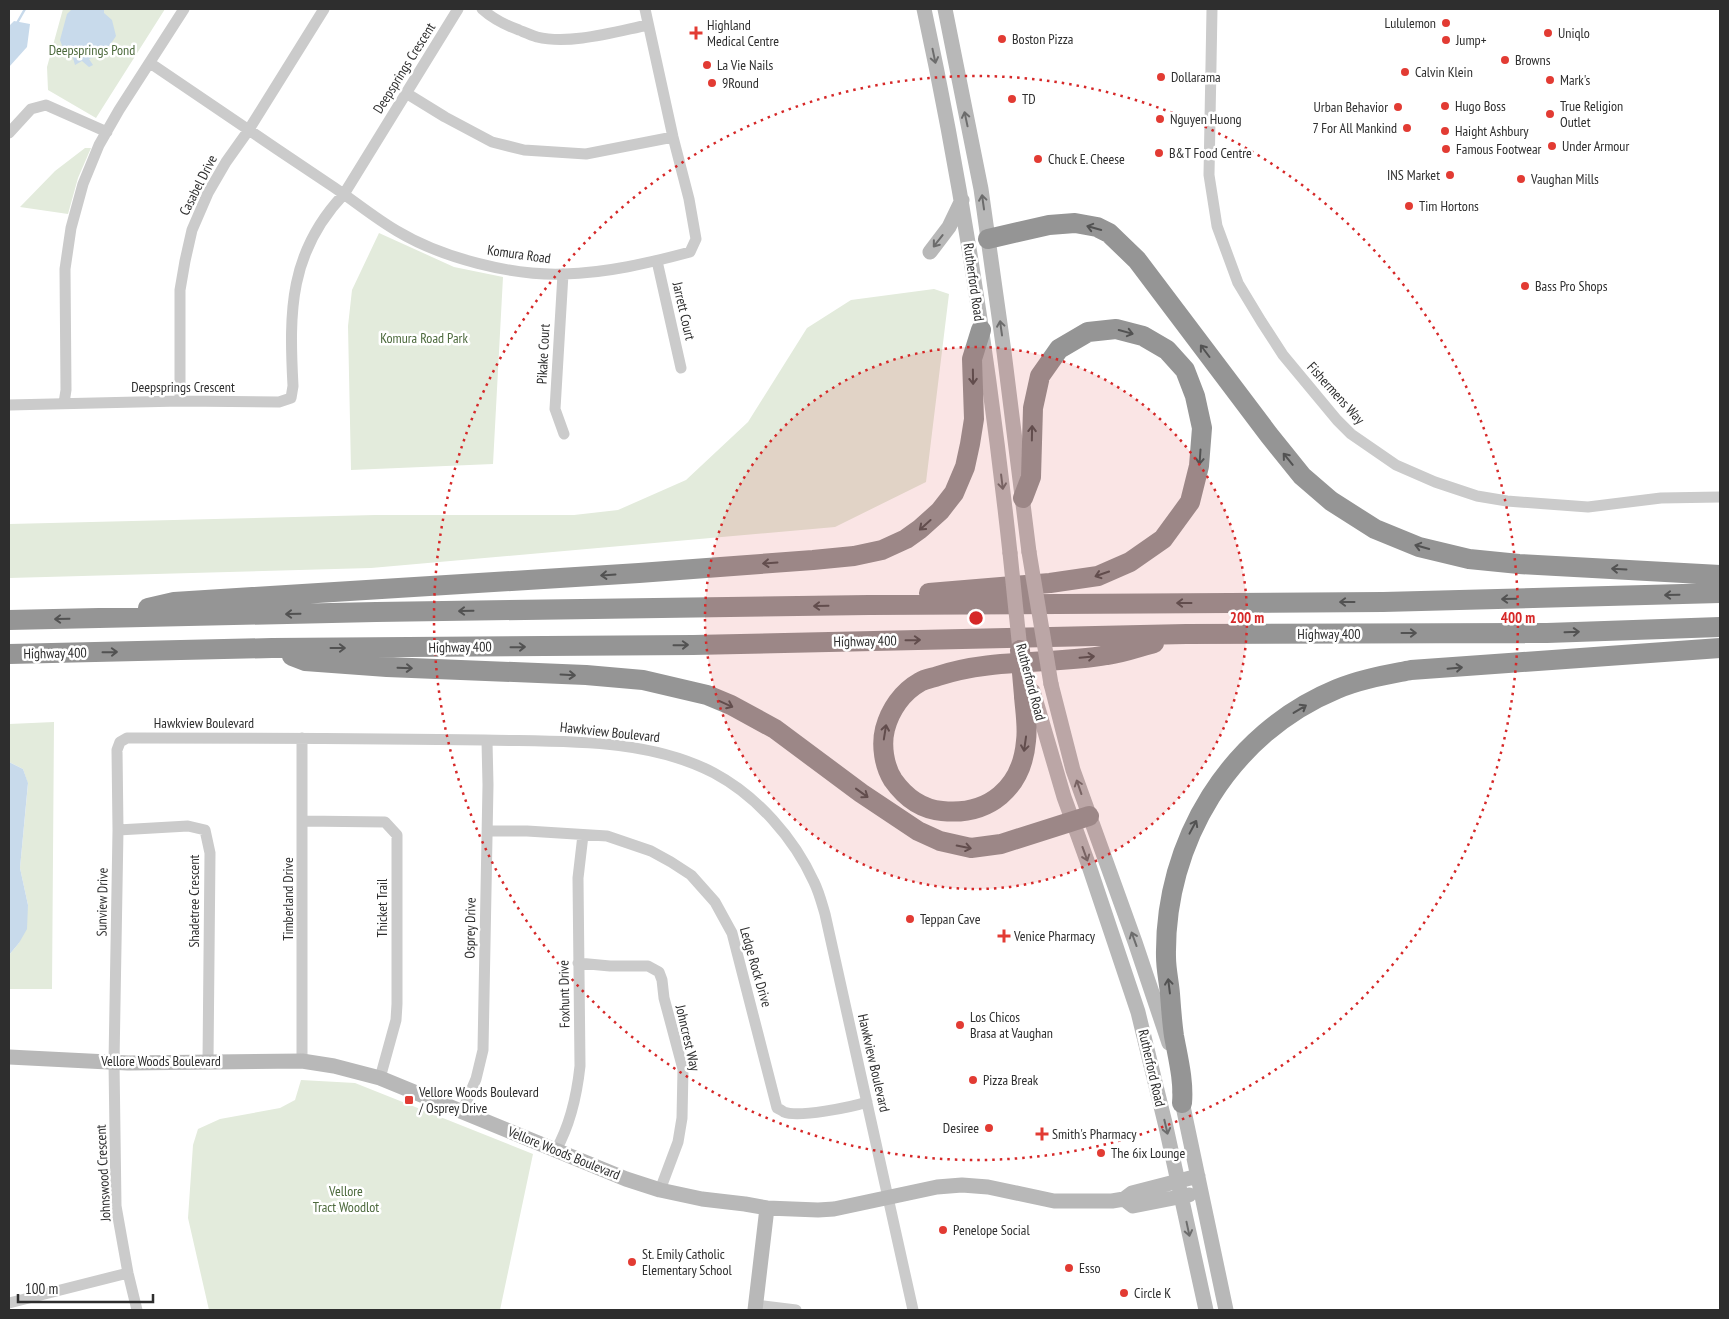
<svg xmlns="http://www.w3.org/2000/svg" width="1729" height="1319" viewBox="0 0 1729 1319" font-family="'PT Sans Narrow',sans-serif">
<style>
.green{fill:#e3ebdc}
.water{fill:#c8daeb}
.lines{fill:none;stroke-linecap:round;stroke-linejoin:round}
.stream{stroke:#c8daeb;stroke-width:2.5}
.street{stroke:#cbcbcb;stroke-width:11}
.secondary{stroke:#b8b8b8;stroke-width:15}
.highway{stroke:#959595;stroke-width:20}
.secondary-bridge{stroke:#b8b8b8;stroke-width:15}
.highway-bridge{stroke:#959595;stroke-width:20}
.oneway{stroke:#6c6c6c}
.oneway2{stroke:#525252}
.ring{fill:none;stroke:#d62828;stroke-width:2.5;stroke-dasharray:2.5 5}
.poi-dot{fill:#e23b33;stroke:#fff;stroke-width:2}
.labels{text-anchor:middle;stroke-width:5;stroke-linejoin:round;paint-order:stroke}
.poi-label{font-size:14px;fill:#2e2e2e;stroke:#fff;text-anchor:start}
.park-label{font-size:14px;fill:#4c693c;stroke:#fff}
.street-label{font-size:14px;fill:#2e2e2e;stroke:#fff}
.centre{fill:#d62828;stroke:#fff;stroke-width:2.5}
.ring-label{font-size:15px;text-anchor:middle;font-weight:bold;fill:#d62828;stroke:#fff;stroke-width:5;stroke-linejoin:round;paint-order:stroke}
</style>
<rect width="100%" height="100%" fill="#fff"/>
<path class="green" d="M63,9H165L96,118L48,90L47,67Z
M85,148H91L78,178L68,214L20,207L55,171Z
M379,233L454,267L503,277L493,464L351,470L348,326L352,290Z
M934,289L949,294L926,482L835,527L371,568L9,578V524L375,515H574L618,510L686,480L748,422L807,328L851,300Z
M54,722L52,989H9V955L19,943L28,905L20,868L28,784L23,769L9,762V724Z
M301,1080L355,1083L533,1154L500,1310H209L188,1218L193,1145L198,1129L220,1119L280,1108L295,1100Z"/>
<path class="water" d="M72,9H104V13L112,20L116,36C109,47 103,54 89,59L93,65L89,67L82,61L75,65L71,51H64L60,40L67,14Z
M14,21L30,24L27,47L9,67V26Z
M9,762L23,769L28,783L20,868L28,905L27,929L19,943L9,955Z"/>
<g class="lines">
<path class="stream" d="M17,23L25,9"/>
<path class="street" d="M482,9C492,18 505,25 519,30C524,32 531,35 537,37C570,45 614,32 648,25
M1212,9L1209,175L1217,226L1238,283L1261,321L1283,355L1337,420L1351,434L1396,465L1435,482L1477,496L1507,501L1588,507L1661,498L1720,497
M150,63C209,103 269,144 329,184C352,199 373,217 397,231C442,258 512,276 564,274C607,273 649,263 690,252L696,239L689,199L673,137L645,9
M406,93L445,117L492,142L524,150L586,154L673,137
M9,133L31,109L46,105L107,132
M657,261L681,368
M563,274L555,409L564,434
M180,401V290L185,261L192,230L208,193L226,162L248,131L324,9
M64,403L66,390L65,269L71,228L83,184L99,145L119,110L184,9
M9,405L180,401L279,402L291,398L293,386C289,311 289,252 344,194L458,9
M303,821L385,822L397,835V1004L396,1020L380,1078
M118,830L188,826L205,830L210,853L208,1061
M487,831H527L607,836L651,851L671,862L691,875L715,902L732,933L777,1108C780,1109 782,1111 784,1112C798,1118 852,1107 867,1102
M578,963L610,966H648L659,972L662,980L664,998L683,1069L682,1118L678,1142L660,1190
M302,1061V738
M462,1112L476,1079L483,1050L488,785L487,741
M556,1150C570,1125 577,1094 580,1066L578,878L583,835
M9,1303L128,1273
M756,1305L796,1310
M137,1310L128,1273L116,1206L114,1062L118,830L117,750L120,742L127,738H139C254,738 369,738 484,740C559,742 646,737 714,773C757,796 794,838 814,882C819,892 822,904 825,914L913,1310"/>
<path class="secondary" d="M924,9C963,189 990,370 1010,553
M945,9L981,189L1004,352L1029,552
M930,252L949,227L962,200
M1051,684L1073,770L1135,942L1169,1043
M1033,691L1064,797L1089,866L1138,1012L1166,1127L1206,1310
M9,1057L128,1063L302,1061L334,1066L380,1078L626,1179L660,1190L702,1199L745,1204L767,1208L818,1210L834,1209L937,1187L962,1185L988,1187L1054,1201H1112L1124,1199L1132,1193L1198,1176
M1180,1092L1226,1310
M1124,1199L1133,1206L1189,1195
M755,1310L767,1208"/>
<path class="highway" d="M988,239L1049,225L1075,223L1097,227L1109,233L1137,260L1269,435L1302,476L1331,501L1375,529L1419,547L1469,559L1519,564L1720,575
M929,593L1050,583L1098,576L1130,562L1163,539L1190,502L1199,466L1202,428L1195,396L1185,370L1167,350L1143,336L1116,329L1088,332L1059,349L1040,376L1033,408L1031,477L1023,498
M148,608L174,602L639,573L813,560L854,556L882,550L906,539L920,529L940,511L954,493L965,467L970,444L974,419L972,359L981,330
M9,620L376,612L869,605L1383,602L1720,593
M9,654L272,648L693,645L1186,634L1547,633L1720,627
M292,656L305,661L387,667L586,675L643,680L707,695L731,705L775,729L861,793L918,831L940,841L971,848L1001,844L1089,816
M1024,696C1025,710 1028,727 1026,741C1022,788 989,816 942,811C920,809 905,797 893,780C884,766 881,745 885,729C890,710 902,692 920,682C925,679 932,678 938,676C992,658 1051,665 1107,655C1123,653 1139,647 1154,643
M1182,1103C1184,1081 1178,1058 1174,1036C1172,1022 1171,1008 1170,994C1169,982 1166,969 1166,957C1164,842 1230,733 1337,689C1361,679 1386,675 1411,670L1720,648"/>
<path class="secondary-bridge" d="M1029,552L1051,684
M1010,553L1020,650L1023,658"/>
<path class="highway-bridge" d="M1020,650L1024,696"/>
</g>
<defs><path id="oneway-shaft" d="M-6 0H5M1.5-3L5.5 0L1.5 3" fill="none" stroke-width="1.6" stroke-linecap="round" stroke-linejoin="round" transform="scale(1.25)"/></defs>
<g class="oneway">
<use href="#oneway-shaft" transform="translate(934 56) rotate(78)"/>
<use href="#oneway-shaft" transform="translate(966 119) rotate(-102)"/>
<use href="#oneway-shaft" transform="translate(983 202) rotate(-98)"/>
<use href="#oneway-shaft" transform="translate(938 241) rotate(128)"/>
<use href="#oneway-shaft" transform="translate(1001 328) rotate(-98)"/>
<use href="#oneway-shaft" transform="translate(1002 482) rotate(83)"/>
<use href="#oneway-shaft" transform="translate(1079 787) rotate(-109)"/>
<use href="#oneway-shaft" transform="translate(1085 854) rotate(70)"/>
<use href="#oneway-shaft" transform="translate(1134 939) rotate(-110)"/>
<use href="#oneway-shaft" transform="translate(1166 1127) rotate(77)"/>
<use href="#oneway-shaft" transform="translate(1188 1229) rotate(78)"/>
</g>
<g class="oneway2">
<use href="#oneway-shaft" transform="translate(1094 228) rotate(-164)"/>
<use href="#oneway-shaft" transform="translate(1126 332) rotate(15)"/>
<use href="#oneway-shaft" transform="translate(1205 351) rotate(-127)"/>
<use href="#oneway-shaft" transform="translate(973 377) rotate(89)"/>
<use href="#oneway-shaft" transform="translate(1032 433) rotate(-89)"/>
<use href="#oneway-shaft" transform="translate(1200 457) rotate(94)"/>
<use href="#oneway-shaft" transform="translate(1288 459) rotate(-129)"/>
<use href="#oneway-shaft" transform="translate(925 525) rotate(138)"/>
<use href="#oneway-shaft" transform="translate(1422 547) rotate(-164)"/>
<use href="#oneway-shaft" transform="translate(770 563) rotate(176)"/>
<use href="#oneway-shaft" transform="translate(1619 569) rotate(-177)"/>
<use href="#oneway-shaft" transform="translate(1102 574) rotate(161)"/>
<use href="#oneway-shaft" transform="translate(608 575) rotate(176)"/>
<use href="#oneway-shaft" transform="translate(1672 595) rotate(179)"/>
<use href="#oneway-shaft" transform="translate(1509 599) rotate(179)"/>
<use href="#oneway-shaft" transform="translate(1347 602) rotate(180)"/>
<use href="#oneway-shaft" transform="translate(1184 603) rotate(180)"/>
<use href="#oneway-shaft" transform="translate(821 606) rotate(179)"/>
<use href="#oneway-shaft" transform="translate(466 611) rotate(179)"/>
<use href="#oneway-shaft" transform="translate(293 614) rotate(179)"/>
<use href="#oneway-shaft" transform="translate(62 619) rotate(179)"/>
<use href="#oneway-shaft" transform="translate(1572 632) rotate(-2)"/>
<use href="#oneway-shaft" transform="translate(1409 633)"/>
<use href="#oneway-shaft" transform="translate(913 640) rotate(-1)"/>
<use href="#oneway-shaft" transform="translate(681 645) rotate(-1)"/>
<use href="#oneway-shaft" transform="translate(518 647) rotate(-1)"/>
<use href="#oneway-shaft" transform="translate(338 648)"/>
<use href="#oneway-shaft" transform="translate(110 652) rotate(-1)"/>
<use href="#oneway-shaft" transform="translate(1087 657) rotate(-5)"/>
<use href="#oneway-shaft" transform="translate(405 668) rotate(2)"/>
<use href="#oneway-shaft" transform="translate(1455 668) rotate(-5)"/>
<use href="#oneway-shaft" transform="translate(568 675) rotate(3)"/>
<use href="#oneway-shaft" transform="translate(726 704) rotate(24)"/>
<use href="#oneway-shaft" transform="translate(1300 709) rotate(-31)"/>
<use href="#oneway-shaft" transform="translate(885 732) rotate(-81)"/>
<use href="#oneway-shaft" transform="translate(1025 744) rotate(98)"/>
<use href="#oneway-shaft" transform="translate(862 793) rotate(36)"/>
<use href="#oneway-shaft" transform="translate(1193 827) rotate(-62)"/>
<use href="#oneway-shaft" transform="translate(964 847) rotate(11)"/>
<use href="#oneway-shaft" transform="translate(1169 986) rotate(-97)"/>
</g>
<circle cx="976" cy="618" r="271" fill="#d62828" fill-opacity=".12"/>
<g class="ring">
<circle cx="976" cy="618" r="271"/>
<circle cx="976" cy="618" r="542"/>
</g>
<g class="poi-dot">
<circle cx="1446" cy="23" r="5"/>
<path d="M693.5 25.5h5v5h5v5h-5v5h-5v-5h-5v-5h5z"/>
<circle cx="1548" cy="33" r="5"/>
<circle cx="1002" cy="39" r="5"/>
<circle cx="1446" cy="40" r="5"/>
<circle cx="1505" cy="60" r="5"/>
<circle cx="707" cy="65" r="5"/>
<circle cx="1405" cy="72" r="5"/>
<circle cx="1161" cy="77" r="5"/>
<circle cx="1550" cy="80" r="5"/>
<circle cx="712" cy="83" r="5"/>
<circle cx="1012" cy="99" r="5"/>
<circle cx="1445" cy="106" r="5"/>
<circle cx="1398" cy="107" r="5"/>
<circle cx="1550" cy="114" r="5"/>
<circle cx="1160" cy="119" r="5"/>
<circle cx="1407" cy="128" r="5"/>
<circle cx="1445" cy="131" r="5"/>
<circle cx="1552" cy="146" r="5"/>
<circle cx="1446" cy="149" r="5"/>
<circle cx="1159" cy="153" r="5"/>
<circle cx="1038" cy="159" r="5"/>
<circle cx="1450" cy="175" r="5"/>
<circle cx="1521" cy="179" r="5"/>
<circle cx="1409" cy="206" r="5"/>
<circle cx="1525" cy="286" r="5"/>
<circle cx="910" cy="919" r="5"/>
<path d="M1001.5 928.5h5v5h5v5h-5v5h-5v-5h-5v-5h5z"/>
<circle cx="960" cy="1025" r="5"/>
<circle cx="973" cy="1080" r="5"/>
<rect x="404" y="1095" width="10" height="10" rx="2.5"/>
<circle cx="989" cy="1128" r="5"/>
<path d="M1039.5 1126.5h5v5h5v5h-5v5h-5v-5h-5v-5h5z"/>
<circle cx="1101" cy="1153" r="5"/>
<circle cx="943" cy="1230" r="5"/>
<circle cx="632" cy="1262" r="5"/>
<circle cx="1069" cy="1268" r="5"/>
<circle cx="1124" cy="1293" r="5"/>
</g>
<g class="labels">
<g class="poi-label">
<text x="1436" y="28" text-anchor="end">Lululemon</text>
<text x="707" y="30">Highland<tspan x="707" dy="16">Medical Centre</tspan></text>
<text x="1558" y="38">Uniqlo</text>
<text x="1012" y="44">Boston Pizza</text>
<text x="1456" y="45">Jump+</text>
<text x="1515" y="65">Browns</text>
<text x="717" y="70">La Vie Nails</text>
<text x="1415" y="77">Calvin Klein</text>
<text x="1171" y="82">Dollarama</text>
<text x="1560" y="85">Mark's</text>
<text x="722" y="88">9Round</text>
<text x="1022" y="104">TD</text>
<text x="1455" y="111">Hugo Boss</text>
<text x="1560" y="111">True Religion<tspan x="1560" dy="16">Outlet</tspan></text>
<text x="1388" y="112" text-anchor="end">Urban Behavior</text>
<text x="1170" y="124">Nguyen Huong</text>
<text x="1397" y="133" text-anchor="end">7 For All Mankind</text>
<text x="1455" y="136">Haight Ashbury</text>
<text x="1562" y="151">Under Armour</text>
<text x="1456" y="154">Famous Footwear</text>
<text x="1169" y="158">B&amp;T Food Centre</text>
<text x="1048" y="164">Chuck E. Cheese</text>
<text x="1440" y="180" text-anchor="end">INS Market</text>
<text x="1531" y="184">Vaughan Mills</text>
<text x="1419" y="211">Tim Hortons</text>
<text x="1535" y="291">Bass Pro Shops</text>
<text x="920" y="924">Teppan Cave</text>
<text x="1014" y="941">Venice Pharmacy</text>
<text x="970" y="1022">Los Chicos<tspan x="970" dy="16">Brasa at Vaughan</tspan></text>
<text x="983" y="1085">Pizza Break</text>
<text x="419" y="1097">Vellore Woods Boulevard<tspan x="419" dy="16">/ Osprey Drive</tspan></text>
<text x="979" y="1133" text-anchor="end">Desiree</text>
<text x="1052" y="1139">Smith's Pharmacy</text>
<text x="1111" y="1158">The 6ix Lounge</text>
<text x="953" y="1235">Penelope Social</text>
<text x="642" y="1259">St. Emily Catholic<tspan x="642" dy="16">Elementary School</tspan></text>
<text x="1079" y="1273">Esso</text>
<text x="1134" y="1298">Circle K</text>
</g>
<g class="park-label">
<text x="92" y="55">Deepsprings Pond</text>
<text x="424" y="343">Komura Road Park</text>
<text x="346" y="1196">Vellore<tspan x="346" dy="16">Tract Woodlot</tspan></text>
</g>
<g class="street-label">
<text transform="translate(404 68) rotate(-58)" y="5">Deepsprings Crescent</text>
<text transform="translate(198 185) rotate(-63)" y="5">Casabel Drive</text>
<text transform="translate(519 254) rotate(8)" y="5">Komura Road</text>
<text transform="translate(974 282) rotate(82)" y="5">Rutherford Road</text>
<text transform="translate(684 311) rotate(77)" y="5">Jarrett Court</text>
<text transform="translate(543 354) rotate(-87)" y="5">Pikake Court</text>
<text x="183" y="392">Deepsprings Crescent</text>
<text transform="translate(1336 393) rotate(48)" y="5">Fishermens Way</text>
<text x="1329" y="639">Highway 400</text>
<text transform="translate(865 641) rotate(-1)" y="5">Highway 400</text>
<text transform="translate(460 647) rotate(-1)" y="5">Highway 400</text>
<text transform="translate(55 653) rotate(-1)" y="5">Highway 400</text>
<text transform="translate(1031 682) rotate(75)" y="5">Rutherford Road</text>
<text x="204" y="728">Hawkview Boulevard</text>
<text transform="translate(610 732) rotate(6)" y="5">Hawkview Boulevard</text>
<text transform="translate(288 899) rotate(-90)" y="5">Timberland Drive</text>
<text transform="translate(194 901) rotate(-90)" y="5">Shadetree Crescent</text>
<text transform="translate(102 902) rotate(-89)" y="5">Sunview Drive</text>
<text transform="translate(382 908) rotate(-90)" y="5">Thicket Trail</text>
<text transform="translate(470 928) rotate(-89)" y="5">Osprey Drive</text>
<text transform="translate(756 967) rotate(74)" y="5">Ledge Rock Drive</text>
<text transform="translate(564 994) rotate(-91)" y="5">Foxhunt Drive</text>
<text transform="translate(688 1038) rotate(77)" y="5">Johncrest Way</text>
<text x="161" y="1066">Vellore Woods Boulevard</text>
<text transform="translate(874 1063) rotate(77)" y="5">Hawkview Boulevard</text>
<text transform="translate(1152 1068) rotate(77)" y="5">Rutherford Road</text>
<text transform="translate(564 1153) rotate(22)" y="5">Vellore Woods Boulevard</text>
<text transform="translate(103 1173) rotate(-93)" y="5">Johnswood Crescent</text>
</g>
</g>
<circle cx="976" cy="618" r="8" class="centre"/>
<g class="ring-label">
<text x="1247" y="623">200 m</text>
<text x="1518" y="623">400 m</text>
</g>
<rect width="1729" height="1319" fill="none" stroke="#2e2e2e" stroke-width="20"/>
<path d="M18 1294v8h135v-8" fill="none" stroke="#2e2e2e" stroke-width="2.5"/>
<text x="25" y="1294" font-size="15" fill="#2e2e2e" stroke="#ffffff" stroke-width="4" paint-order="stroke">100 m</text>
</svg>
